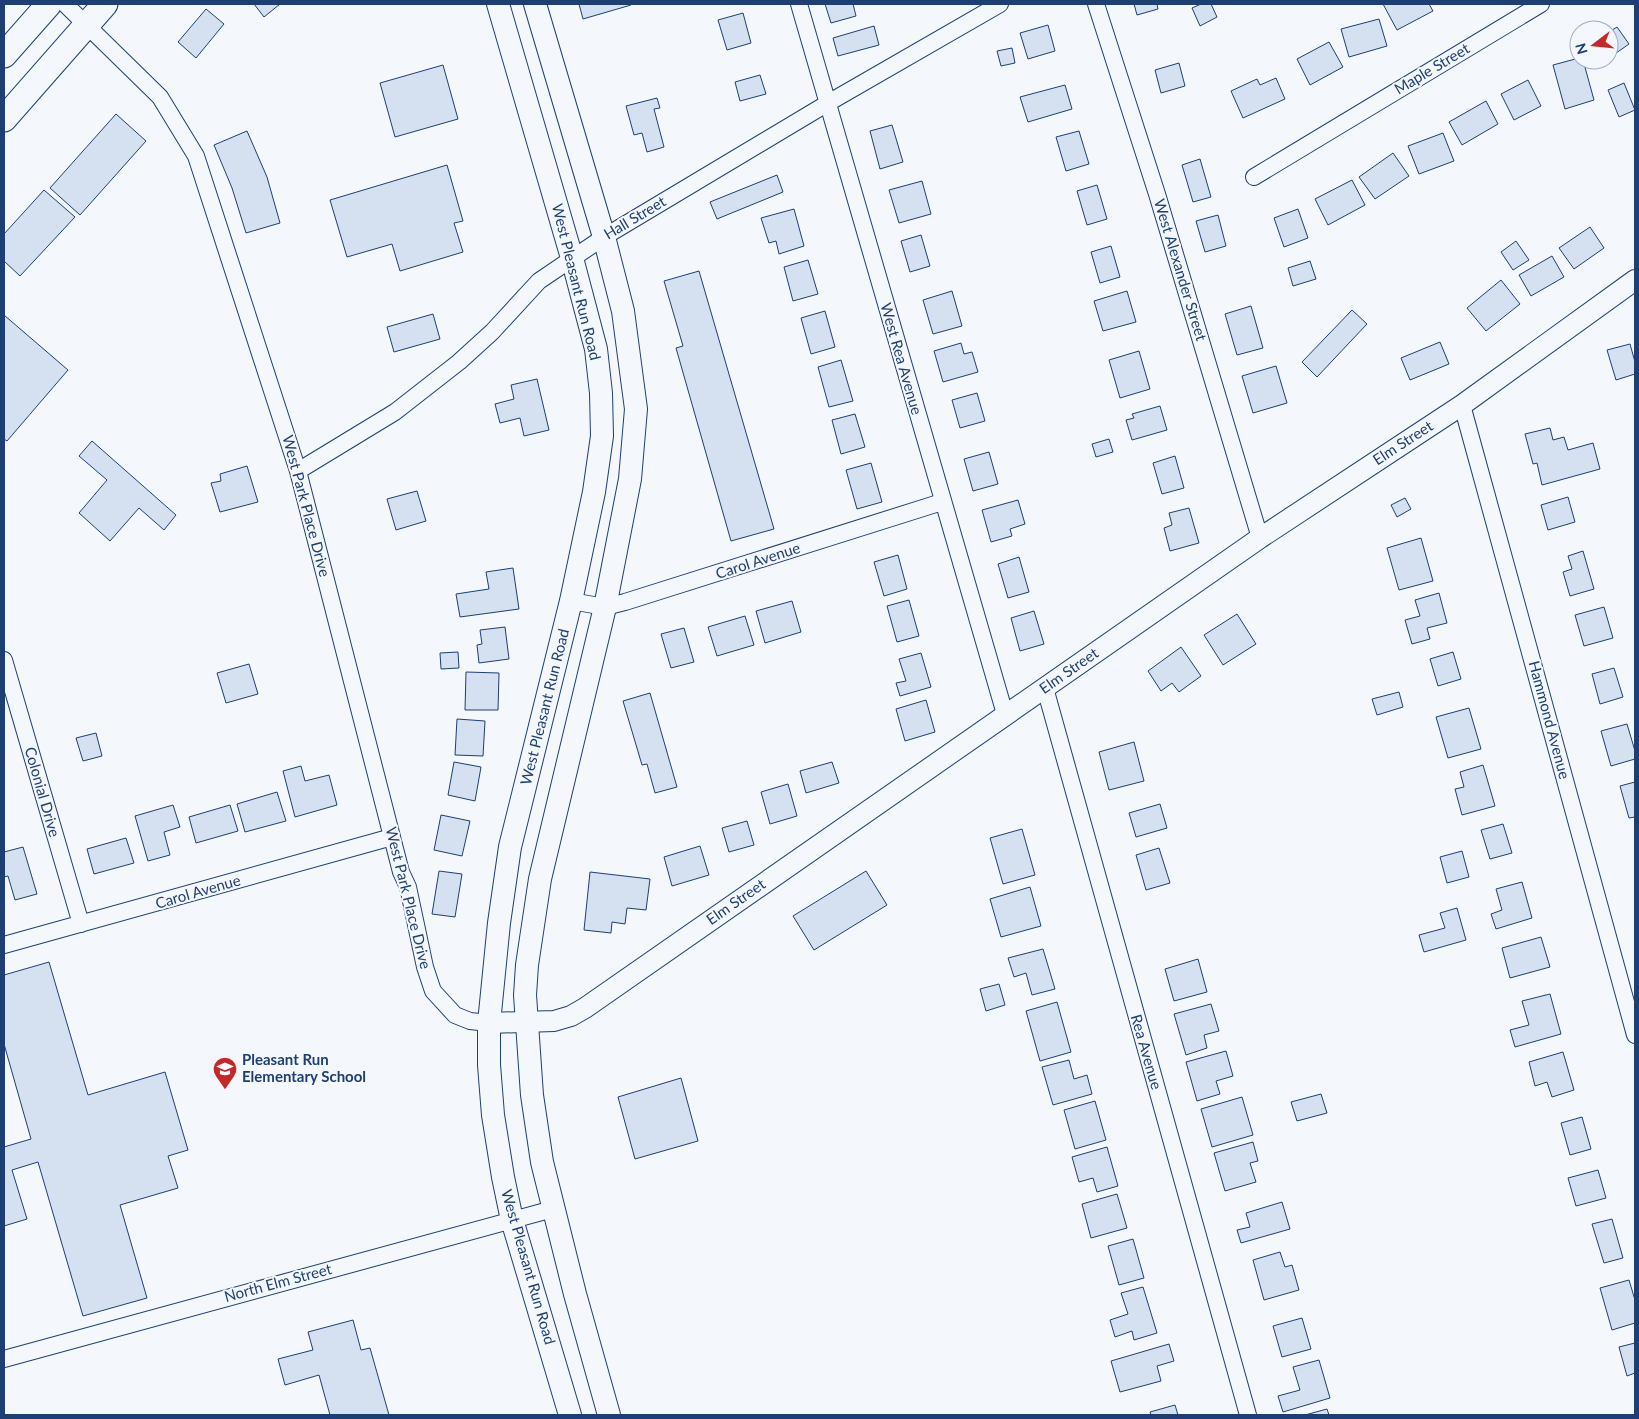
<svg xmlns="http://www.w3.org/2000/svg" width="1639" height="1419" viewBox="0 0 1639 1419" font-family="Lato,sans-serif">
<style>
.building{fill:#d5e0f0;stroke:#1d3f73}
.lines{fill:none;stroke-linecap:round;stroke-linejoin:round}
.minor-casing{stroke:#1d3f73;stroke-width:18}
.tertiary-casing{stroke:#1d3f73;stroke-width:22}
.secondary-casing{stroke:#1d3f73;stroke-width:24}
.primary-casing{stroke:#1d3f73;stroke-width:27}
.minor{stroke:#f4f7fb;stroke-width:16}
.tertiary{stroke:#f4f7fb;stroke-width:20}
.secondary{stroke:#f4f7fb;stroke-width:22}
.primary{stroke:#f4f7fb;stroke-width:25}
.labels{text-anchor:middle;stroke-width:4;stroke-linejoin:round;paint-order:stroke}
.street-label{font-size:15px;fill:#1d3f73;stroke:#f4f7fb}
.poi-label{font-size:15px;font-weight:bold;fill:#1d3f73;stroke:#f4f7fb;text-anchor:start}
</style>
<rect width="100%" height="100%" fill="#f4f7fb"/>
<path class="building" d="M254,4H280L264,17Z
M579,4H630L631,5L583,19Z
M825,4H853L856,16L831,23Z
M1134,4H1157L1158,9L1137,15Z
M1201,4H1211L1217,17L1200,26L1192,8Z
M1383,4H1429L1433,11L1397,30Z
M206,9L224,24L196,58L178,42Z
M743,13L751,43L727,50L718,20Z
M1379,19L1387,46L1349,57L1341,29Z
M1048,25L1055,51L1028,59L1020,33Z
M874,26L879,45L838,56L833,38Z
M1617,27L1629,44L1609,58V32Z
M1329,42L1343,67L1310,85L1297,59Z
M1012,48L1015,63L1001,66L997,51Z
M1579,58V60H1583L1594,100L1565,109L1553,65Z
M1591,60H1605L1596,67Z
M1179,63L1185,86L1161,93L1155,70Z
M443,65L458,119L395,137L380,83Z
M760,75L766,94L740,101L735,82Z
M1276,78L1285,99L1243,118L1231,91L1257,79L1260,85Z
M1528,80L1541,106L1514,120L1501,94Z
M1624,83L1635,110L1619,117L1608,90Z
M1065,85L1072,109L1028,122L1020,97Z
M657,98L660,108L654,109L664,147L647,152L642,133L634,135L626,106Z
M1486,101L1498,124L1462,145L1449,122Z
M116,114L146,141L80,215L50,188Z
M892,125L903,162L880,169L870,131Z
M247,131L267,177L280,223L246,233L232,188L214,145Z
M1079,131L1089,164L1066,171L1056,137Z
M1443,133L1454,161L1419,174L1408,146Z
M1393,153L1409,176L1375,199L1359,177Z
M1200,159L1211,197L1193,202L1182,165Z
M447,165L463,221L454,223L463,252L400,271L392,244L347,257L330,200Z
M777,175L783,192L717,219L710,202Z
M1352,180L1365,205L1328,225L1315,199Z
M922,181L931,214L899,223L889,190Z
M1097,185L1107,219L1087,225L1077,191Z
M44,190L75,217L20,276L4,261V234Z
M794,209L804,246L779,254L776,241L769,243L761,218Z
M1298,209L1308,238L1284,247L1274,218Z
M1218,215L1226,246L1205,252L1196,221Z
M1590,227L1604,248L1574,269L1559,248Z
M921,235L930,266L910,272L901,241Z
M1516,241L1529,260L1513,270L1501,252Z
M1111,246L1120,277L1100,283L1091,252Z
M1552,256L1564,277L1531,296L1519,275Z
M808,260L818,294L793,301L784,267Z
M1310,261L1316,279L1293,286L1288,268Z
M699,271L774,529L731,541L676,348L683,346L664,281Z
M1501,280L1520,304L1486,331L1467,308Z
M952,291L962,326L933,334L923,300Z
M1127,291L1136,322L1103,331L1094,301Z
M1251,306L1263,348L1237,355L1225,314Z
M1352,310L1367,324L1317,377L1302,362Z
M825,311L835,347L811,354L801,318Z
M433,314L440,339L394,352L387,327Z
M4,315L68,370L7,441L4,439Z
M1440,342L1449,364L1410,380L1401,358Z
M961,343L964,354L972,352L978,372L943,382L934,351Z
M1630,344L1635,362V374L1616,380L1607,350Z
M1139,351L1150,389L1120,398L1109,360Z
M841,360L853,401L829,407L818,367Z
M1276,366L1287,403L1253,413L1242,376Z
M537,379L549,430L524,436L520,418L500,423L495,404L514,399L511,385Z
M977,393L985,421L960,428L952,400Z
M1160,406L1167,430L1132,440L1126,420L1134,418L1132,414Z
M855,414L865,447L841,454L832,420Z
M1550,428L1553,440L1564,437L1568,450L1593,443L1600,469L1542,485L1537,463L1533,464L1525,434Z
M1109,439L1113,452L1096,457L1092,444Z
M92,441L176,515L164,530L139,508L110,541L79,513L107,480L79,456Z
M989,452L998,484L973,491L964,459Z
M1175,456L1184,488L1162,494L1153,463Z
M871,463L882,502L857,509L846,470Z
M247,466L258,502L220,512L211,483L221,481L220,474Z
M417,491L426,521L396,530L387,499Z
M1568,497L1575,522L1548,530L1541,505Z
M1405,498L1411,509L1397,517L1391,505Z
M1018,500L1025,524L1010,529L1012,536L991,542L982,510Z
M1189,508L1199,543L1170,551L1164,528L1172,525L1169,513Z
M1421,538L1433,581L1399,590L1387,548Z
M1583,551L1594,589L1570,596L1563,572L1572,569L1568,556Z
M898,555L907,589L884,596L874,562Z
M1019,557L1029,592L1008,598L998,564Z
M513,568L519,609L460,617L456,594L489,589L486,572Z
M1439,593L1447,623L1427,628L1430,639L1412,644L1405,620L1420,616L1415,600Z
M909,600L919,636L897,642L887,606Z
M792,601L801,632L765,643L756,611Z
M1604,607L1613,638L1584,646L1575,615Z
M1034,611L1044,644L1020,651L1011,618Z
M1237,614L1256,644L1223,665L1204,635Z
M745,616L754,645L717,656L708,627Z
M505,627L509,659L479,663L477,645L482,644L480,630Z
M684,628L694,662L671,668L661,634Z
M1181,647L1201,676L1179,692L1172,683L1161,691L1148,671Z
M458,652L459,668L441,669L440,653Z
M1453,652L1461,679L1438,686L1430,659Z
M921,653L931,687L900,696L896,683L906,681L899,659Z
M249,664L258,694L226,703L217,673Z
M1614,668L1623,697L1600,704L1592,674Z
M466,672L499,673L498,710H465Z
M1399,692L1403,707L1377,715L1372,699Z
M650,693L677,787L655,793L647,764L642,765L623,701Z
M926,700L935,732L905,741L896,709Z
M1469,708L1481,749L1448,758L1436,717Z
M457,719L485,721L483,756L455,755Z
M1627,724L1635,751V759L1611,766L1601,731Z
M96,733L102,756L83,761L76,738Z
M1134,742L1144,781L1109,790L1099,752Z
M454,762L481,767L475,801L448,795Z
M832,762L839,783L806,793L800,771Z
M1483,765L1495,806L1462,815L1455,789L1464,787L1460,772Z
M301,766L305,781L329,775L337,805L295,817L283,771Z
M1635,782V817L1629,818L1620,786Z
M788,784L797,816L770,824L761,792Z
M277,792L286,821L245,832L237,804Z
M1160,804L1167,828L1136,837L1129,813Z
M173,805L180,827L164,832L170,855L148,861L135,816Z
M230,805L238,831L196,843L189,817Z
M441,815L470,821L462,856L434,850Z
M747,821L754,845L729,852L722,828Z
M1503,824L1512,853L1490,859L1481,830Z
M1022,829L1035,875L1003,884L990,838Z
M126,838L134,863L94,874L87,849Z
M700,846L709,875L672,886L664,857Z
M23,847L37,894L15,900L8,876L4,877V852Z
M1159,848L1170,883L1146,890L1136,855Z
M1462,851L1469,877L1447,883L1440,857Z
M439,871L462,874L455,917L432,914Z
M866,871L887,905L814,950L793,916Z
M590,872L650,879L646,910L627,908L625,924L612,922L611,933L584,930Z
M1522,882L1532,918L1496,929L1491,914L1502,910L1496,889Z
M1030,887L1041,926L1001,937L990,899Z
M1457,908L1466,940L1424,952L1419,935L1445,928L1440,913Z
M1541,937L1550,967L1510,978L1502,948Z
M1043,949L1055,989L1032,995L1026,973L1014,977L1008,958Z
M1198,959L1207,992L1174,1001L1165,969Z
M49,962L88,1095L165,1072L188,1150L168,1156L178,1188L120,1205L147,1298L83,1316L38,1162L12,1170L27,1219L4,1226V1147L31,1139L4,1044V975Z
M999,984L1005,1005L986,1011L980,989Z
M1550,994L1561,1034L1515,1047L1510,1030L1529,1025L1522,1001Z
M1057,1002L1071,1052L1040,1061L1026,1011Z
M1211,1004L1219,1031L1204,1035L1207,1048L1186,1055L1174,1014Z
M1226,1051L1233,1076L1216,1081L1220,1094L1197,1101L1186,1062Z
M1563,1052L1574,1090L1552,1097L1547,1082L1535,1086L1529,1062Z
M1069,1060L1074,1079L1087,1075L1092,1094L1053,1105L1042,1067Z
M681,1078L698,1141L635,1159L618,1097Z
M1321,1094L1327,1113L1297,1121L1291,1102Z
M1242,1097L1253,1135L1212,1147L1201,1109Z
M1095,1101L1106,1140L1075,1149L1064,1110Z
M1582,1117L1591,1149L1570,1155L1561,1123Z
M1253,1142L1258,1161L1250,1163L1256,1182L1225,1191L1214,1153Z
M1107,1147L1118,1186L1097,1192L1093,1178L1079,1182L1072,1157Z
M1598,1170L1606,1198L1576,1206L1568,1178Z
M1117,1194L1127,1228L1091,1238L1082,1204Z
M1282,1202L1290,1229L1241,1243L1237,1230L1250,1227L1246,1213Z
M1612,1219L1623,1258L1604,1263L1592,1224Z
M1133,1239L1144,1278L1119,1285L1108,1246Z
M1280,1252L1285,1267L1292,1265L1299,1290L1264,1300L1253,1260Z
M1629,1280L1635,1300V1323L1612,1330L1600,1288Z
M1143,1287L1157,1333L1134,1340L1132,1331L1115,1337L1110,1320L1128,1314L1121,1293Z
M1302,1318L1311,1349L1282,1357L1273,1326Z
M353,1320L361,1350L370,1348L389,1415H330L319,1375L285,1385L278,1359L313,1350L308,1332Z
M1635,1343V1373L1627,1376L1619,1347Z
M1169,1344L1174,1361L1157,1366L1161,1381L1120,1392L1111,1361Z
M1319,1360L1330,1398L1283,1412L1278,1396L1300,1390L1293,1367Z
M1175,1405L1178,1415H1151L1150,1412Z
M1327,1409L1329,1415H1305Z"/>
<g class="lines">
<defs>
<path id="minor" d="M65,4L160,97L196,156L298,471L401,872L408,887L425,967L433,991L455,1015L470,1021L489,1023
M799,4L1005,714
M1096,4L1157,194L1260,538
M1254,177L1541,4
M1462,405L1635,1035
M298,471L395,412L459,362L492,332L539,281L604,237L828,103L1000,4
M571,601L605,607L625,602L942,502
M4,660L81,924
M1045,688L1248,1415
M4,945L392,837
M4,1359L553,1209"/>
<path id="tertiary" d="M489,1023L554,1021L571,1016L585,1008L1260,538L1462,405L1635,280"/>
<path id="secondary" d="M498,4L572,258L596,349L601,393L602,436L594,492L571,601L510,847L499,923L489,1023V1065L493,1115L503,1177L512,1220L570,1415
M535,4L604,237L623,311L636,409L630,479L605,607L540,879L527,965L525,995L532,1095L542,1162L575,1294L609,1415"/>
<path id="primary" d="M4,55L49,4
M4,119L105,4"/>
</defs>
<use href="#minor" class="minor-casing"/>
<use href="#tertiary" class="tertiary-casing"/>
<use href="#secondary" class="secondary-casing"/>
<use href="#primary" class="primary-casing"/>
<use href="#minor" class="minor"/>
<use href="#tertiary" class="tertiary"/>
<use href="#secondary" class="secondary"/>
<use href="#primary" class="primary"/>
</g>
<defs>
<symbol id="school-pin" viewBox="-11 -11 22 30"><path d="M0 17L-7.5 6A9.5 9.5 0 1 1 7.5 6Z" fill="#c62828" stroke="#f4f7fb"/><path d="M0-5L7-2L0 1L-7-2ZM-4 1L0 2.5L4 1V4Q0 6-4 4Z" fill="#fff"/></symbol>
</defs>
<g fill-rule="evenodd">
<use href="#school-pin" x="211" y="1055" width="28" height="38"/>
</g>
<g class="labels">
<g class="street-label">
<text transform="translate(1432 69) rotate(-31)" y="5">Maple Street</text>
<text transform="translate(635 218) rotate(-31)" y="5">Hall Street</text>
<text transform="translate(1180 270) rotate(73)" y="5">West Alexander Street</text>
<text transform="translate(576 282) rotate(76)" y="5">West Pleasant Run Road</text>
<text transform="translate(901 359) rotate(74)" y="5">West Rea Avenue</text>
<text transform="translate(1403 443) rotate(-33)" y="5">Elm Street</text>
<text transform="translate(306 506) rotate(75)" y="5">West Park Place Drive</text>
<text transform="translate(758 561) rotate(-18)" y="5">Carol Avenue</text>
<text transform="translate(1069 671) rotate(-35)" y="5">Elm Street</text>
<text transform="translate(545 707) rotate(-76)" y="5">West Pleasant Run Road</text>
<text transform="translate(1549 720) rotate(75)" y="5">Hammond Avenue</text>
<text transform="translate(42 792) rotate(74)" y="5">Colonial Drive</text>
<text transform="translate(198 892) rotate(-16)" y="5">Carol Avenue</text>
<text transform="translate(408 898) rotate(76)" y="5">West Park Place Drive</text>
<text transform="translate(736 902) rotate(-35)" y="5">Elm Street</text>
<text transform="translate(1146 1052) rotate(74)" y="5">Rea Avenue</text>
<text transform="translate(528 1267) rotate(74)" y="5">West Pleasant Run Road</text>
<text transform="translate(278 1283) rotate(-15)" y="5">North Elm Street</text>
</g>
<g class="poi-label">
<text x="242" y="1065">Pleasant Run<tspan x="242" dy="17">Elementary School</tspan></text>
</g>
</g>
<rect width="1639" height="1419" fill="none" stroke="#1d3f73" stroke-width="10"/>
<g transform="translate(1594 45) rotate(254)"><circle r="24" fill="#f4f7fb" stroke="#9eadc5"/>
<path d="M0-4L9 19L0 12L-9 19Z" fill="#c62828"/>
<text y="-8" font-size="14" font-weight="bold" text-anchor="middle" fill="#1d3f73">N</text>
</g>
</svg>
